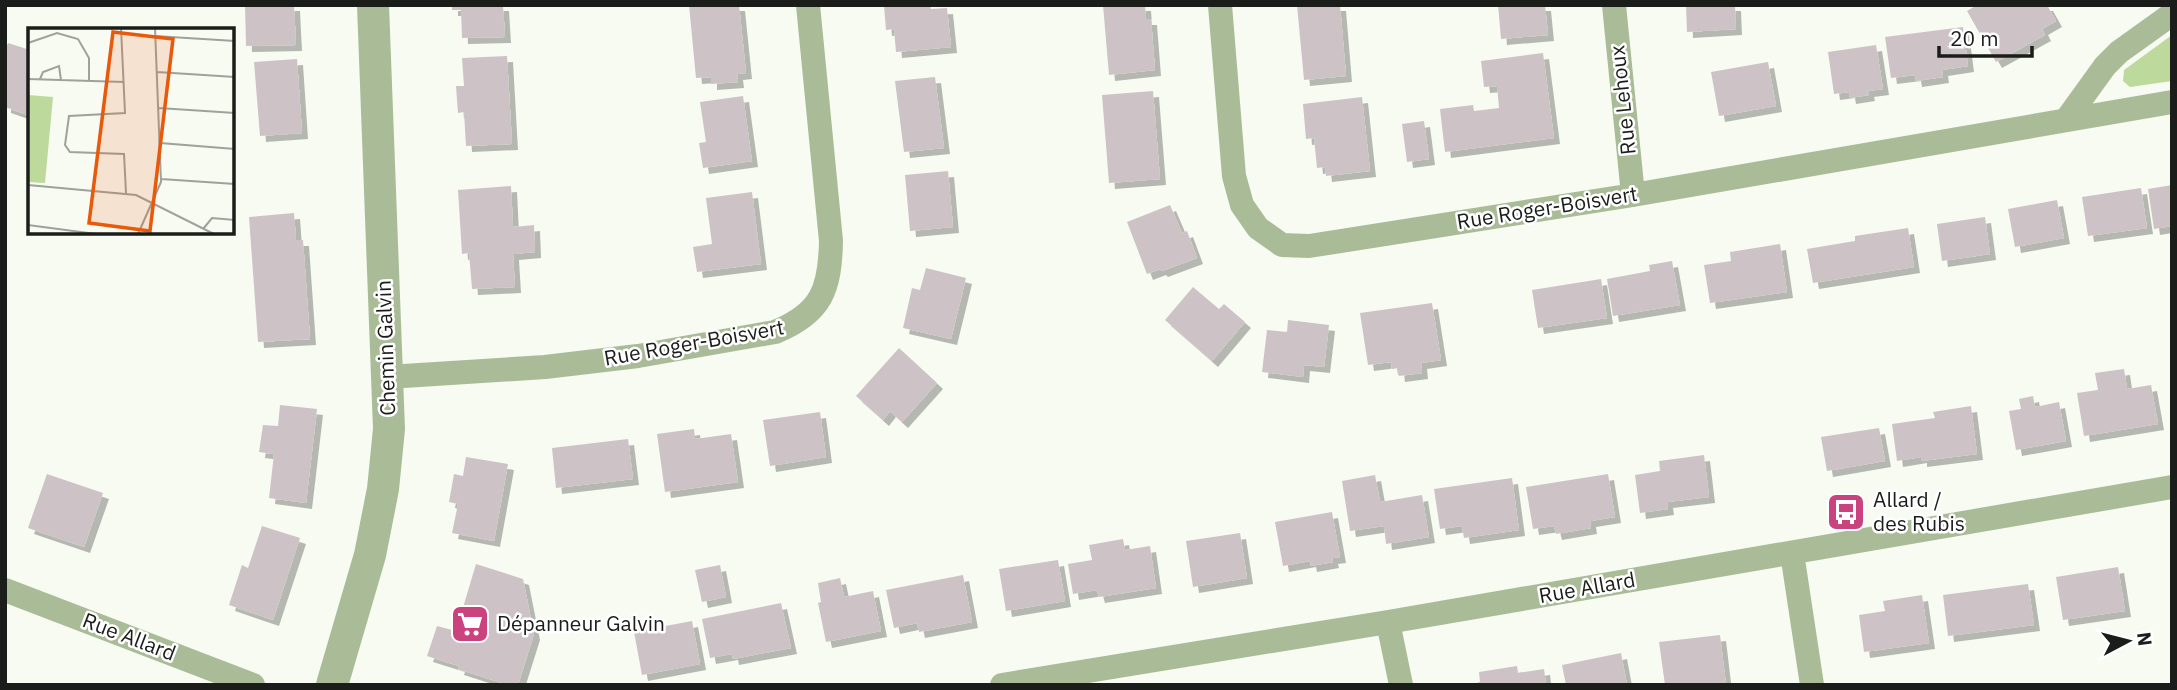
<svg xmlns="http://www.w3.org/2000/svg" width="2177" height="690" viewBox="0 0 2177 690" font-family="'IBM Plex Sans',sans-serif">
<style>
.green{fill:#bdda9c}
.building{fill:#cdc3c6;filter:url(#shadow)}
.lines{fill:none;stroke-linecap:round;stroke-linejoin:round}
.minor{stroke:#aabb98;stroke-width:24}
.tertiary{stroke:#aabb98;stroke-width:32}
.labels{text-anchor:middle;stroke-width:5;stroke-linejoin:round;paint-order:stroke}
.street-label{font-size:21px;fill:#1b1d1a;stroke:#fff}
.poi-label{font-size:21px;fill:#1b1d1a;stroke:#fff;text-anchor:start}
.inset-road{fill:none;stroke:#9fa29c;stroke-width:2}
.view{fill:#e8590c;fill-opacity:0.15;stroke:#e8590c;stroke-width:3.5}
.inset-edge{fill:none;stroke:#1b1d1a;stroke-width:3.5}
</style>
<defs>
<filter id="shadow"><feDropShadow dx="6" dy="6" stdDeviation="0" flood-color="#0004"/></filter>
</defs>
<rect width="100%" height="100%" fill="#f7fbf2"/>
<path class="green" d="M2172,35V81L2130,87L2123,81L2124,70Z"/>
<path class="building" d="M245,5H294L296,45L246,46Z
M452,5H503L505,37L462,38L461,10H452Z
M689,5H739L746,73L737,74L738,82L711,84V77L696,78Z
M884,5H930L931,9L947,8L951,47L896,52L894,29L886,30Z
M1103,5H1145L1146,19H1151L1155,70L1109,75Z
M1297,5H1340L1346,76L1304,80Z
M1498,5H1545L1548,35L1501,39Z
M1686,5H1735L1736,29L1687,32Z
M1977,5H2047L2056,21L2042,29L2045,35L1996,62L1967,11Z
M1963,27L1968,66L1942,70L1943,77L1916,81L1915,75L1891,78L1885,37Z
M8,43L30,50L28,115L5,107V51Z
M1876,45L1883,89L1868,91L1869,95L1850,98L1849,92L1834,94L1828,52Z
M1543,53L1554,138L1445,152L1440,109L1473,105L1474,111L1499,108L1497,86L1484,87L1481,61Z
M507,56L512,144L466,146L464,112L458,113L456,86H464L462,58Z
M297,59L302,133L260,136L254,62Z
M1768,62L1776,106L1719,116L1711,72Z
M935,77L944,148L904,152L895,81Z
M1153,91L1160,179L1109,183L1102,95Z
M743,96L752,161L703,168L699,143L706,142L700,102Z
M1362,97L1370,171L1326,176L1325,167L1317,168L1314,138L1306,139L1303,104Z
M1424,121L1429,159L1407,162L1402,124Z
M948,171L953,227L910,231L905,175Z
M2172,185V226L2154,229L2148,189Z
M511,186L513,227L534,225L535,252L513,254L515,287L472,289L469,253L462,254L458,190Z
M2141,188L2147,228L2088,236L2082,197Z
M752,192L761,264L697,272L693,247L712,244L706,198Z
M2057,200L2064,238L2015,247L2008,209Z
M1170,205L1182,233L1187,231L1197,258L1162,271L1160,269L1147,274L1127,222Z
M294,213L296,240H303L310,339L258,342L249,217Z
M1985,217L1990,254L1942,261L1937,224Z
M1908,228L1914,267L1813,283L1807,249L1855,241V236Z
M1780,244L1787,292L1710,303L1704,265L1731,261L1730,252Z
M1672,261L1680,305L1613,316L1607,279L1650,271L1649,265Z
M926,268L966,278L951,339L903,328L912,288L920,290Z
M1601,279L1607,318L1538,328L1532,290Z
M1193,287L1219,309L1224,304L1245,322L1212,361L1165,320Z
M1432,303L1441,360L1421,363L1422,373L1399,376L1398,368L1392,369L1391,362L1368,365L1360,313Z
M1288,320L1329,325L1324,367L1304,365L1303,377L1262,372L1267,330L1287,332Z
M899,348L937,383L902,422L890,411L883,420L856,396Z
M2124,369L2127,389L2151,385L2158,424L2084,436L2077,393L2098,390L2095,373Z
M2033,396L2035,407L2059,402L2066,441L2016,450L2009,411L2021,409L2019,399Z
M280,405L317,409L306,503L269,498L274,454L259,452L263,425L278,426Z
M1971,406L1977,454L1921,461V457L1897,461L1892,424L1935,418L1933,412Z
M820,412L826,457L770,466L763,420Z
M1879,428L1885,461L1827,471L1821,437Z
M694,429L695,439L731,434L738,482L665,492L657,434Z
M628,439L633,479L556,488L552,448Z
M1704,455L1709,497L1667,502L1668,509L1640,513L1635,475L1660,471L1659,461Z
M466,457L508,464L494,541L452,533L458,504L449,502L454,474L463,476Z
M47,474L103,493L84,547L28,528Z
M1608,474L1615,517L1590,521L1591,528L1556,534L1554,526L1533,529L1526,487Z
M1375,475L1380,502L1422,495L1429,537L1386,544L1384,526L1350,531L1342,481Z
M1512,478L1519,530L1464,538L1462,526L1440,529L1434,489Z
M1332,512L1340,557L1332,558L1333,562L1311,566L1310,561L1283,566L1275,522Z
M262,526L300,538L273,620L229,605L242,565L248,568Z
M1240,533L1247,578L1193,587L1186,541Z
M1123,539L1125,550L1150,546L1156,588L1099,597L1097,590L1073,594L1068,564L1092,560L1089,545Z
M1058,560L1065,601L1006,611L999,569Z
M476,564L523,579L534,634L518,685H508L458,669L459,666L427,656L437,626L456,631Z
M720,565L726,597L702,602L695,570Z
M2118,567L2125,611L2063,620L2056,577Z
M963,575L972,622L919,632L917,623L894,628L886,590Z
M840,578L844,597L873,591L881,631L826,642L818,603L821,602L818,583Z
M2028,584L2034,625L1948,636L1943,595Z
M1922,595L1929,643L1864,652L1859,615L1885,611L1883,601Z
M781,603L791,648L733,659L732,654L710,658L702,619Z
M692,621L700,664L642,675L634,632Z
M1720,635L1726,685H1665L1659,642Z
M1621,653L1627,685H1566L1562,665Z
M1517,666L1518,673L1544,669L1546,685H1469L1480,682L1479,672Z"/>
<g class="lines">
<path class="minor" d="M1220,5L1234,176L1242,205L1258,228L1282,245L1309,246L1633,195L2172,102
M1614,5L1633,195
M2066,120L2105,66L2119,52L2172,14
M388,377L545,367L638,356L775,332C822,313 830,289 831,241L808,5
M1792,553L1812,685
M5,590L253,685
M1388,622L1401,685
M1002,685L1388,622L2172,487"/>
<path class="tertiary" d="M332,685L370,555L383,489L389,429L373,5"/>
</g>
<defs>
<symbol id="bus-square" viewBox="-11 -11 22 22"><rect x="-9" y="-9" width="18" height="18" rx="4" fill="#ca427e" stroke="#fff"/><path d="M-5-6H5V4H4V6H2V4H-2V6H-4V4H-5ZM-3.5-4V0h7V-4ZM-3.5 1.2v1.5H-2V1.2ZM2 1.2v1.5H3.5V1.2Z" fill="#fff"/></symbol>
<symbol id="supermarket-square" viewBox="-11 -11 22 22"><rect x="-9" y="-9" width="18" height="18" rx="4" fill="#ca427e" stroke="#fff"/><path d="M-6-5.5h2.5l.6 2H6L4.5 2H-2.5L-4.4-4H-6ZM-1.5 3.2a1.3 1.3 0 1 0 .1 0ZM3 3.2a1.3 1.3 0 1 0 .1 0Z" fill="#fff"/></symbol>
</defs>
<g fill-rule="evenodd">
<use href="#bus-square" x="1824" y="490" width="44" height="44"/>
<use href="#supermarket-square" x="448" y="602" width="44" height="44"/>
</g>
<g class="labels">
<g class="street-label">
<text transform="translate(1623 100) rotate(-96)" y="7">Rue Lehoux</text>
<text transform="translate(1547 208) rotate(-9)" y="7">Rue Roger-Boisvert</text>
<text transform="translate(694 343) rotate(-10)" y="7">Rue Roger-Boisvert</text>
<text transform="translate(386 348) rotate(-92)" y="7">Chemin Galvin</text>
<text transform="translate(1587 588) rotate(-10)" y="7">Rue Allard</text>
<text transform="translate(129 637) rotate(21)" y="7">Rue Allard</text>
</g>
<g class="poi-label">
<text x="1873" y="507">Allard /<tspan x="1873" dy="24">des Rubis</tspan></text>
<text x="497" y="631">Dépanneur Galvin</text>
</g>
</g>
<g transform="translate(28 28)">
<rect width="206" height="206" fill="#f7fbf2"/>
<path d="M0,67L25,69L17,155L0,154Z" fill="#bdda9c"/>
<path class="inset-road" d="M93,0L97,85L41,88L37,117L42,124L96,126L98,165M127,8L207,13M0,15L29,5L50,11L61,30V53M129,44L207,49M0,51L96,54M12,51L15,44L31,38L33,52M131,80L207,85M132,115L207,121M133,151L207,156M0,157L108,167L186,206M0,197L68,206M175,201L184,190L207,192M110,206L133,154L127,0"/>
<path class="view" d="M85,4L145,11L122,203L61,195Z"/>
<rect width="206" height="206" class="inset-edge"/>
</g>
<rect width="2177" height="690" fill="none" stroke="#1b1d1a" stroke-width="14"/>
<g transform="translate(2128 641) rotate(83)" stroke="#ffffff" stroke-width="5" paint-order="stroke">
<path d="M0-5L12 26L0 18L-12 26Z" fill="#1b1d1a"/>
<text y="-10" font-size="19" font-weight="bold" text-anchor="middle" fill="#1b1d1a">N</text>
</g>
<path d="M1939 46v10h93v-10" fill="none" stroke="#1b1d1a" stroke-width="3.5"/>
<text x="1950" y="46" font-size="21" fill="#1b1d1a" stroke="#ffffff" stroke-width="5" paint-order="stroke">20 m</text>
</svg>
